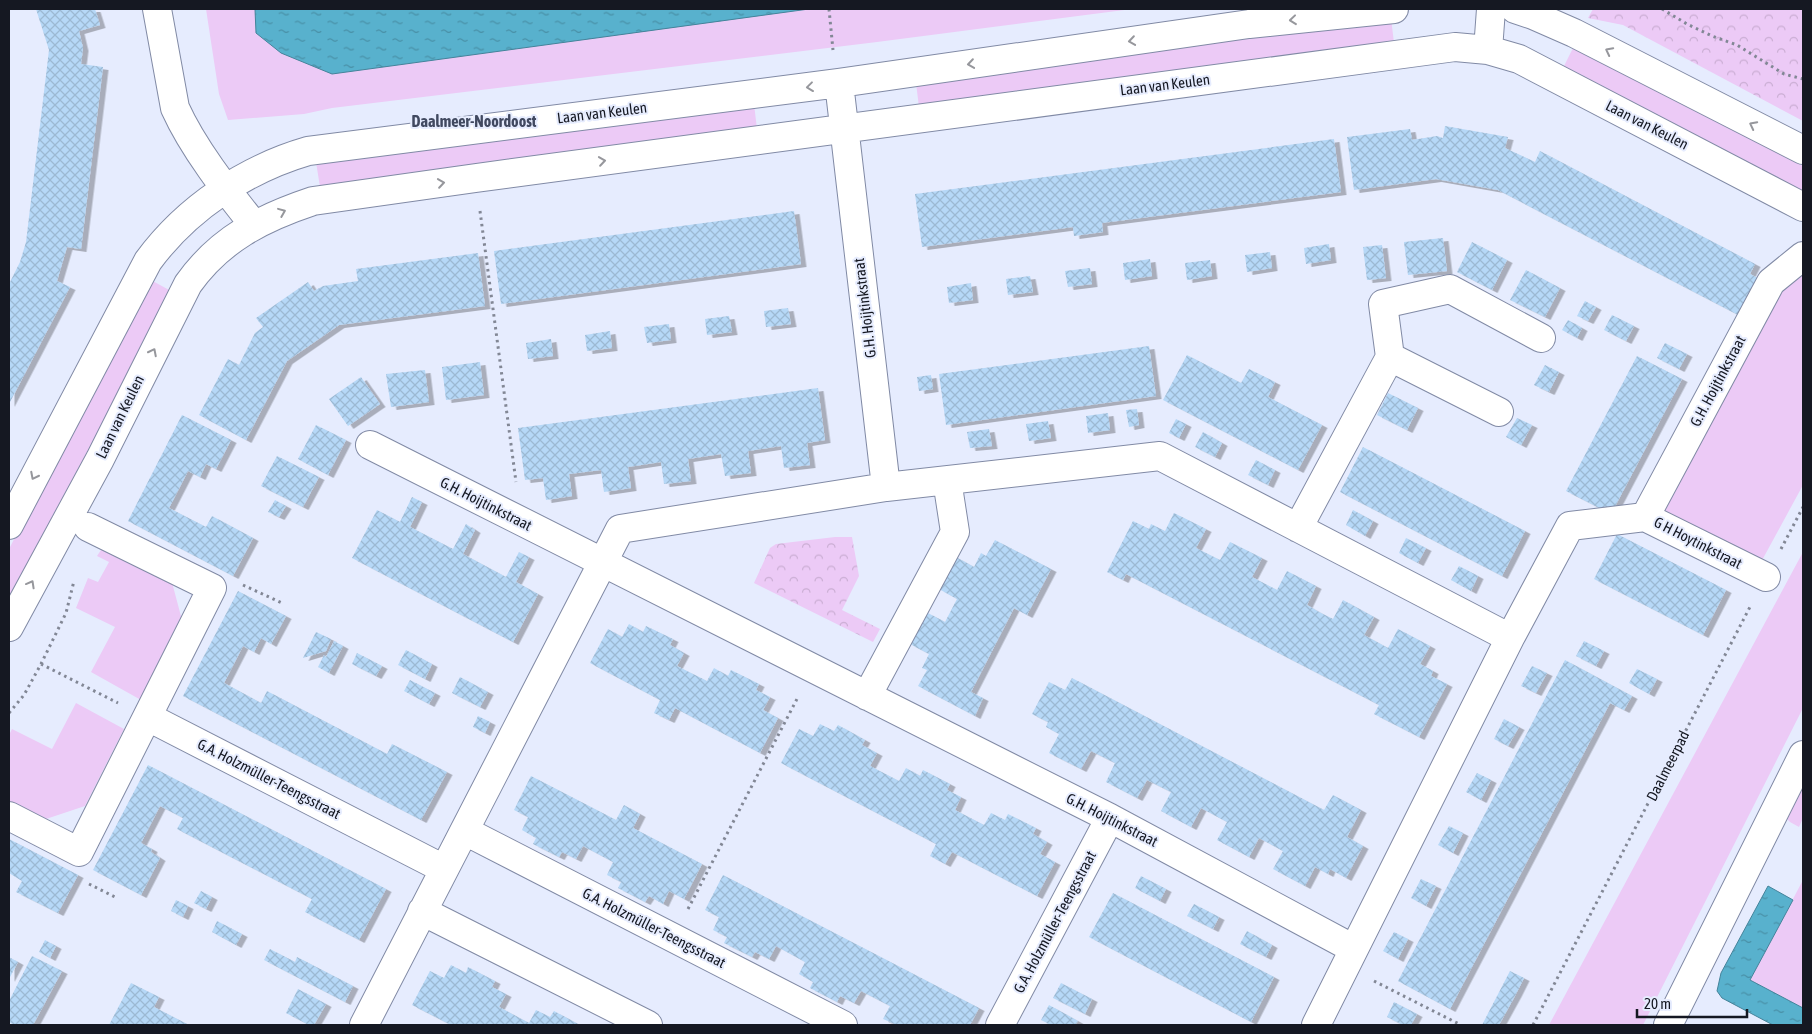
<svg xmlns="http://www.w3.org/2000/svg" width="1812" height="1034" viewBox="0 0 1812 1034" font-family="'Asap Condensed',sans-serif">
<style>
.grass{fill:#eccaf6}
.park{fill:url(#park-crowns)}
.water{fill:url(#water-ripples);stroke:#44839a}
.building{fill:url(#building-cross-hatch);filter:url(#shadow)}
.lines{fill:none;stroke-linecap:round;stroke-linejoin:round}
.minor-casing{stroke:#818aa5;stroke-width:30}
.path{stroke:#828795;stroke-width:3;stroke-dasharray:2.5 4;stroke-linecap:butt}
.minor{stroke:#fff;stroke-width:28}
.oneway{stroke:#96979c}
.labels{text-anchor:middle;stroke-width:4;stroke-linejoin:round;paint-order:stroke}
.street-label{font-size:15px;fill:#151822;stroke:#e6ecfe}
.neighbourhood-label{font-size:16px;font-weight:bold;fill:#414960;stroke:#e6ecfe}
</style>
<defs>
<pattern id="park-crowns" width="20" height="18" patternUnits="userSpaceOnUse" patternTransform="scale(1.25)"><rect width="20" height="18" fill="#eccaf6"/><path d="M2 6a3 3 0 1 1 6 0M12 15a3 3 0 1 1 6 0" fill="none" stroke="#caadd3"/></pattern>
<pattern id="water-ripples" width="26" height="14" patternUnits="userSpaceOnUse" patternTransform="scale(1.25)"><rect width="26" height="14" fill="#58b1cd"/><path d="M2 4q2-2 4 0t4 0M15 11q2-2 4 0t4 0" fill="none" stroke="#488fa6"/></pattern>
<pattern id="building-cross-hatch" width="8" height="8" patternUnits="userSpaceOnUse" patternTransform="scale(1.25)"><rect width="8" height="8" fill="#b6d8f7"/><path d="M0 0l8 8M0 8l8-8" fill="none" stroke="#9cb9d3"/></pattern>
<filter id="shadow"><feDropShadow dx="5.5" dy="3" stdDeviation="0" flood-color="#0004"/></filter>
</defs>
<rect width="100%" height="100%" fill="#e6ecfe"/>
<path class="grass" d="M206,9H255L256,33L665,27L809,9H1132L877,42L332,108L304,114L228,120L219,94Z
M1391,18L1394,43L919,107L916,83Z
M1574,46L1803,166V201L1562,70Z
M754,104L757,129L320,187L316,162Z
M1792,271L1803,276V485L1760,564L1661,515Z
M149,279L171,291L9,602V549Z
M105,544L170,575L182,620L141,700L91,672L115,627L76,608L88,578L98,582L109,562L97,556Z
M1803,552V708L1643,1025H1549Z
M76,703L124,729L85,806L37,822L9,807V735L12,729L52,749Z
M1803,773V818L1799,827L1790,822L1785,817Z
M1803,880V1008L1750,980Z"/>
<path class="park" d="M1593,9H1803V121L1623,25L1588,18Z
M835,537H852L859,576L842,610L880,629L873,642L754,583L770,548L776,544Z"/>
<path class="water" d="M255,9H809L332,74L281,53L256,33Z
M1768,886L1793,900L1750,980L1803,1008V1025H1773L1722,998L1717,991L1721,973Z"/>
<path class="building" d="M36,9H95L100,25L79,31L83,48L81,64L103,67L81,249L67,247L57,281L70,287L9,404V284L20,262L26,242L49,50Z
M1445,126L1508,137L1505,148L1535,162L1540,151L1755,264L1750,274L1763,281L1744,318L1498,190L1436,179L1354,190L1347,137L1410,129L1412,140L1437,136L1443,138Z
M1334,139L1341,192L1102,223L1103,232L1074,236L1073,227L922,247L915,194Z
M794,211L801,264L501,304L494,251Z
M1443,238L1447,271L1408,275L1404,242Z
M1472,242L1507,260L1492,290L1457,272Z
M1329,244L1331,260L1306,264L1304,248Z
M1382,245L1386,278L1367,280L1363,247Z
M1270,252L1272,268L1247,272L1245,255Z
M478,253L485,306L339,325L287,361L246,440L199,415L228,359L239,365L255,333L263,327L256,318L308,282L314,291L323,286L358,281L356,269Z
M1150,259L1152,276L1125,280L1123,263Z
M1210,260L1212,276L1187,280L1185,263Z
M1090,268L1092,284L1068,287L1065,271Z
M1526,270L1560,288L1545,317L1510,300Z
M1030,276L1033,292L1008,295L1006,279Z
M971,283L973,300L949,303L947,287Z
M1585,301L1596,307L1588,321L1577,316Z
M788,308L791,324L766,327L764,311Z
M1612,315L1634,326L1626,341L1604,330Z
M729,316L732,332L707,335L705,319Z
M1568,320L1582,328L1577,338L1562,330Z
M669,324L671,340L647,343L644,327Z
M610,331L612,348L587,351L585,335Z
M551,339L553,356L528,359L526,343Z
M1665,343L1687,354L1679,369L1657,358Z
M1149,346L1156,396L946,425L939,374Z
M1187,355L1241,383L1249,369L1275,382L1268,397L1322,425L1298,470L1163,400Z
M1637,356L1682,379L1611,514L1566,491Z
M480,362L484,395L446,400L442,367Z
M1545,365L1559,372L1549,392L1534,385Z
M425,370L429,402L391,407L386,374Z
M931,375L933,389L919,391L917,377Z
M361,377L380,404L348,426L329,399Z
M818,388L825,440L807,443L810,465L784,468L781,446L748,451L751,473L725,476L721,454L688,459L691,481L664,484L661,462L628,467L631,488L604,492L601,470L569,474L572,496L546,500L543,478L525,480L518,428Z
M1388,393L1418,408L1407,430L1377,415Z
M1137,409L1139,425L1129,427L1126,410Z
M1108,413L1110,430L1088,433L1086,416Z
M182,415L231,440L216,469L206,464L200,477L188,471L169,508L206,527L212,516L253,538L233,576L128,521Z
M1517,418L1532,425L1521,445L1506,437Z
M1176,419L1186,424L1179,438L1169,433Z
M1048,421L1051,438L1029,441L1026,424Z
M316,425L346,440L328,475L298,459Z
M989,429L992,446L970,448L967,432Z
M1203,432L1222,443L1215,457L1195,447Z
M1363,447L1525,531L1502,576L1340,492Z
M277,456L319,477L303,507L261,486Z
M1256,460L1275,470L1268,485L1248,475Z
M412,497L422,502L410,527L453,549L466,524L475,530L463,554L506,577L519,552L529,557L516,582L538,594L513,642L352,558L377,510L400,522Z
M275,500L286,506L279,517L268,512Z
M1353,510L1373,521L1365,536L1346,525Z
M1174,513L1206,529L1196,548L1220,560L1230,542L1262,558L1252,577L1277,590L1287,571L1316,586L1307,605L1319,612L1333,619L1343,600L1374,617L1364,635L1388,648L1398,629L1430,646L1420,664L1433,671L1431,676L1447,684L1419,737L1374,714L1379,705L1126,574L1123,580L1107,572L1133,521L1149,529L1151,524L1165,531Z
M1617,534L1726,590L1703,635L1594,579Z
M1406,538L1426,548L1418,563L1399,553Z
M995,540L1051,569L1027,615L1014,608L971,692L983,698L975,716L918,686L927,670L922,668L929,654L910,644L926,612L945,622L957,599L939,589L956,557L974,567L981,553L986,556Z
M1459,566L1478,576L1471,591L1451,580Z
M238,591L286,616L271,644L261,638L254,652L243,646L224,683L261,703L267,691L387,754L392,744L447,772L421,820L183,696Z
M629,624L643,632L646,626L673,639L670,645L684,653L677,666L707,681L714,668L728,676L731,670L759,684L756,690L770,697L763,710L778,718L760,753L675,708L669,720L654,713L660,700L590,663L608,629L622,637Z
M316,632L331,639L326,651L303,658Z
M334,641L343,646L329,673L318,667L324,655L326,657Z
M1584,641L1604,651L1596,666L1576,656Z
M406,650L432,664L425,679L398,665Z
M357,653L382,666L376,676L352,664Z
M1565,660L1632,696L1624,710L1610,703L1450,1009L1398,981Z
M1532,666L1547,673L1536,693L1521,686Z
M1637,669L1657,679L1649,694L1629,683Z
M460,677L488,692L480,707L452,693Z
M1072,678L1324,810L1333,795L1361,810L1347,837L1363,846L1346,878L1330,869L1328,874L1315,867L1305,886L1273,869L1283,851L1259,838L1249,857L1217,840L1227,822L1201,808L1191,827L1161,811L1171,792L1147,780L1137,798L1106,782L1115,763L1091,751L1081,769L1049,753L1059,734L1046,727L1048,722L1032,714L1049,682L1065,690Z
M410,680L435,693L429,704L404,691Z
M478,716L490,722L485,733L473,727Z
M1504,719L1519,727L1508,746L1494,739Z
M820,724L834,731L838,725L865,740L862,745L877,753L870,766L899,781L906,768L920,776L923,770L950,784L947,790L961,797L955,810L984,825L991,813L1005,820L1008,814L1036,828L1033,834L1047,842L1040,854L1055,862L1037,896L952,852L945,864L930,856L936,844L781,763L799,729L813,736Z
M148,765L386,889L359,940L305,912L312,899L177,829L183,818L160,806L141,843L152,849L151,852L160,858L141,895L93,870Z
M1477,773L1491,780L1481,800L1466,792Z
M531,776L616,820L624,805L640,814L633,828L702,864L684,899L669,891L663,904L649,896L645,902L618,888L621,882L607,875L613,862L583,846L576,859L562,852L559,857L533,844L536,838L522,830L528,817L514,810Z
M1449,826L1463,833L1453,853L1438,845Z
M9,839L78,875L58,913L16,892L22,881L9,873Z
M723,875L979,1008L970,1025H897L883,1019L890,1006L861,991L854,1003L840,996L837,1002L810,988L813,982L799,974L805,962L776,946L769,959L755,952L752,957L724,943L727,937L713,930L719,917L705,910Z
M1141,876L1166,889L1160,901L1135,888Z
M1421,879L1436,886L1426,906L1411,898Z
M201,891L212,897L206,909L194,903Z
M1113,893L1274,977L1251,1022L1089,937Z
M176,900L188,906L183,917L171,911Z
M1194,904L1219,917L1213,929L1187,916Z
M217,921L242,934L236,945L212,932Z
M1247,931L1272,945L1266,957L1240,944Z
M1394,932L1408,939L1398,959L1383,951Z
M45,940L56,946L50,958L39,952Z
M270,949L295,962L297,957L353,986L345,1002L264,960Z
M32,956L62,971L33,1025H14L9,1022V1001Z
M9,957L18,962L9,979Z
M451,965L466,973L468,967L495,981L492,987L506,994L499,1007L529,1023L536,1010L550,1017L554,1011L580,1025H451L412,1005L430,971L444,978Z
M1510,971L1524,978L1516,994L1499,1025H1482Z
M131,983L159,997L154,1007L189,1025H109Z
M1061,983L1092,999L1085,1014L1053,998Z
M298,989L326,1004L314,1025H309L286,1013Z
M1394,1002L1417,1014L1411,1025H1403L1387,1017Z
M1049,1005L1078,1021L1075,1025H1051L1041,1020Z"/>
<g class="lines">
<defs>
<path id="minor" d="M157,9L175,108C193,148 226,190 254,225
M1515,9L1533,15L1574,33L1803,150
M1488,50L1491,9
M839,83L886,487
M1390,357L1499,412
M370,445L1110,818L1354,949
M1645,517L1771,282L1803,256
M9,525L148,261C187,208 246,169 308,151L839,83L1249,24L1394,9
M1298,528L1390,357L1383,304L1450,289L1541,338
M9,627L100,459L188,284C220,239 262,218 313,201L476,178L1455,47L1488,50L1519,59L1803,207
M867,696L955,532L947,480
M148,717L444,869
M9,816L79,852L212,588L88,527
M465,831L843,1025
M422,911L648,1025
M364,1025L620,529L886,487L1160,456L1510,638
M1000,1025L1110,818
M1316,1025L1510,638L1570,526L1645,517L1766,577
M1668,1025L1803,755"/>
</defs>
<use href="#minor" class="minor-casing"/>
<path class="path" d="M829,9L833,50
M1662,9L1687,24L1712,36L1737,45L1784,74L1803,79
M480,211L516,482
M1781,549L1803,507
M243,585L284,604
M41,664L118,703
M9,713L24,695L41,664L66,613L74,581
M89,884L115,897
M688,909L798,697
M1374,981L1461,1025
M1533,1025L1751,605"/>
<use href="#minor" class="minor"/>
</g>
<defs><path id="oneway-chevron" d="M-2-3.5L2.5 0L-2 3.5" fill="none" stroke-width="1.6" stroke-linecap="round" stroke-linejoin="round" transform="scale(1.25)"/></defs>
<g class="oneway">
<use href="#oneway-chevron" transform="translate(1293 20) rotate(174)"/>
<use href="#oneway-chevron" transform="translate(1132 41) rotate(172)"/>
<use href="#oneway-chevron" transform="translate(1609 51) rotate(-153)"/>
<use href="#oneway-chevron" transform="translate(971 64) rotate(172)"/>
<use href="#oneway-chevron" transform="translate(810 87) rotate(173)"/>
<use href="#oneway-chevron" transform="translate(1753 125) rotate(-153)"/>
<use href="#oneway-chevron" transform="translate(602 161) rotate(-8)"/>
<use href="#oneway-chevron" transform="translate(441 183) rotate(-8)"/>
<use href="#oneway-chevron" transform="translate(282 212) rotate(-22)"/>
<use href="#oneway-chevron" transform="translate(153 352) rotate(-63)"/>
<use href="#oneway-chevron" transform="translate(34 476) rotate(117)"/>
<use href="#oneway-chevron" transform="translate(31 584) rotate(-61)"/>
</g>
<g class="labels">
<g class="street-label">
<text transform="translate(1165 85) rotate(-7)" y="5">Laan van Keulen</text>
<text transform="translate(602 113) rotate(-7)" y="5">Laan van Keulen</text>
<text transform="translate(1647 125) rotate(27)" y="5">Laan van Keulen</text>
<text transform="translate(865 308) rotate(-97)" y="5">G.H. Hoijtinkstraat</text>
<text transform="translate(1718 381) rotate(-62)" y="5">G.H. Hoijtinkstraat</text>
<text transform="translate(120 417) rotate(-64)" y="5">Laan van Keulen</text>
<text transform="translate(486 504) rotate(27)" y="5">G.H. Hoijtinkstraat</text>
<text transform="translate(1698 543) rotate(27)" y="5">G H Hoytinkstraat</text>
<text transform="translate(1668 766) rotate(-63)" y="5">Daalmeerpad</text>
<text transform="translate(269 779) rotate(27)" y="5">G.A. Holzmüller-Teengsstraat</text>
<text transform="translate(1112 820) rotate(27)" y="5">G.H. Hoijtinkstraat</text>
<text transform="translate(1055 922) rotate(-62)" y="5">G.A. Holzmüller-Teengsstraat</text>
<text transform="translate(654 928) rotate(27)" y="5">G.A. Holzmüller-Teengsstraat</text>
</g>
<g class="neighbourhood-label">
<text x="474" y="127">Daalmeer-Noordoost</text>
</g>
</g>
<rect width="1812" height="1034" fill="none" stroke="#151822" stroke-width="20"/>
<path d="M1637 1009v8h110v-8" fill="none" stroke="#151822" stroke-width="2.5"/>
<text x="1644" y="1009" font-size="15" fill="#151822" stroke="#e6ecfe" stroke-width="4" paint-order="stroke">20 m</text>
</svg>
